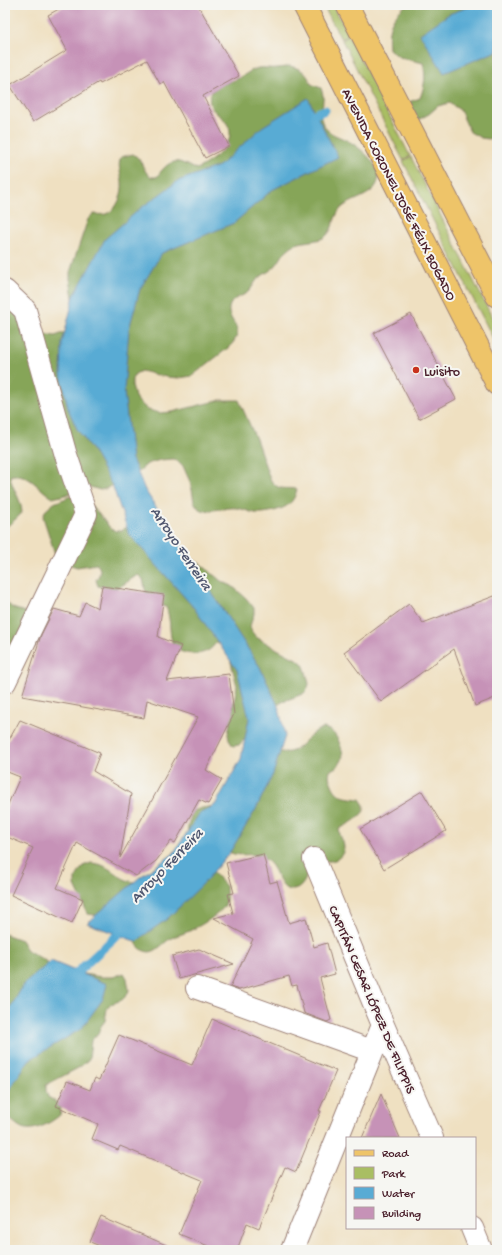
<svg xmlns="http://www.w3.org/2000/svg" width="502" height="1255" viewBox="0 0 502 1255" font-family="'Gochi Hand',sans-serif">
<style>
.green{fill:#a9be63;stroke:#7a6e47}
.forest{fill:#86a559;stroke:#686242}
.water{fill:#59abd4;stroke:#526580}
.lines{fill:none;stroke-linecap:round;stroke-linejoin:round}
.stream{stroke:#59abd4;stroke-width:9}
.building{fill:#c692b7}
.minor-casing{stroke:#9c8076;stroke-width:24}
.primary-casing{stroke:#9c8076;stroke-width:24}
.minor{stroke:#fff;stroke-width:22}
.primary{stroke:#eec469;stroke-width:22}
.poi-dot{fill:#c8321e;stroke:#f6f6f2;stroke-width:1.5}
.labels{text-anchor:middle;stroke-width:4;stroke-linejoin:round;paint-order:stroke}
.street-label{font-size:14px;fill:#4a1f2b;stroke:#f6f6f2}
.poi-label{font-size:14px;fill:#4a1f2b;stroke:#f6f6f2;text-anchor:start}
.water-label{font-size:15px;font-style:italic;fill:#50576f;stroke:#f6f6f2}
</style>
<rect width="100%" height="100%" fill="#f6f6f2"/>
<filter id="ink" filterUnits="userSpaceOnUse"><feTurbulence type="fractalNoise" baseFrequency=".025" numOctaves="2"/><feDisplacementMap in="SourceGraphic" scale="8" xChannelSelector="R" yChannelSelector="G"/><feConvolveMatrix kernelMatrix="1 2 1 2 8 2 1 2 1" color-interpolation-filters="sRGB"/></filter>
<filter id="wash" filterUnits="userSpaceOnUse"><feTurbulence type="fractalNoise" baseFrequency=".012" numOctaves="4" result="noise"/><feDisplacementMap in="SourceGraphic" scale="16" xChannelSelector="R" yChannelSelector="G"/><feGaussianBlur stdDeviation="0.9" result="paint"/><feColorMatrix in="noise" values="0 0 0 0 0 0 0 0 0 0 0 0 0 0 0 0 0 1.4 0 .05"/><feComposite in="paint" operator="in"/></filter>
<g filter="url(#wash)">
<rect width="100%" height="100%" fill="#efe0c1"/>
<path class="green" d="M323,5H333L349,35L341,39Z
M349,36L410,156L403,160L342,40Z
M411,157L497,327V346L403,161Z"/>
<path class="forest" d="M406,5H497V140L481,138L470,132L460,110L449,103L438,106L429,114L418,120L409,102L420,98C425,85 426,76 423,63L399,57L389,49C387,28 390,19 406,5Z
M289,66C300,68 307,72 311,84L321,88C322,92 324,96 323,100C323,110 318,113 323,124C328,135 340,136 350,142C360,148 375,160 378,173C382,194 355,198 344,206C333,213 335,229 325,237C316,243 298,239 288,249C283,253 281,259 277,264C272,271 262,274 256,281C253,285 251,290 247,293C241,297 234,297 230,305C223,321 251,327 228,348L192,376L179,378L166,377L141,371L135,374L132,379V386L135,397L139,402L148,410L160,413L172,412L220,400H239L256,439L270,479C279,492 284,487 297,489C296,493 295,497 292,501C286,510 265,514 255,513C249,512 243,509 237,508C224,507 212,512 200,510L194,502L191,484L183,466L179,462L173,459L160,460L147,464L138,472L121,478L111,486L105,489L100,490L87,486L65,495L53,498C39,490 27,470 10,476C12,489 21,498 22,512L18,517L5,528V311L15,308L43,334L55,336L66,332L75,310L70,279V272L88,219L93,214C97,214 102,215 106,214C118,210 123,193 122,182C121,173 117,166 121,157L133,154C143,159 142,171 151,177H157C162,169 171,158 182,163C188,165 192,168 197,169C212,161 242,141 225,121C220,115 211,111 210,103C206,87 227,84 237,79C244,76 250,70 258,68C264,67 270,69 277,68C281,68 285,67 289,66Z
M71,496L92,506L111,529L117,531L123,530L127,525L183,550L192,559L202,565L221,581L232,586L246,598L254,608V614L250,626L252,632L256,637L277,649L300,661L304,666L306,672L309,684L307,690L303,694L284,701L279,704L239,745L233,746L229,740L228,734L237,686L229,655L224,644L216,642C212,650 205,653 196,654C161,654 175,628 166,607L148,603L143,579L138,575C120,585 121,592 98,586L96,580L99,575L100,569L97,564L77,567L71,565L55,554L45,523L43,517L45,511L54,503Z
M5,599C12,611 16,608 27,613C32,615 37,622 41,627C42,651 25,651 5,656Z
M324,728C333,731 335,734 339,742C343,751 346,760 336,767C335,768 332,769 331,770C328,774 329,778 331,782C337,799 346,797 360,799L364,805V811C356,821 350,823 339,829C339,836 344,841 344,847C343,860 332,862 323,861C319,861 314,864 311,865C307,874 304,890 292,890C277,890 279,868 266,860C254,850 243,858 231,853C228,852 226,850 223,848C211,844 199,841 187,838L188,826L192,813L196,810L202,808L214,806L278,751C300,759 306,731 324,728Z
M91,863C110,863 117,880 134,882L209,868L226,886C226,892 227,899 225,905C221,914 197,928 187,932C181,935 175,935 170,939C163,943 157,952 149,952C141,951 138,947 135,940L101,916L88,914L75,886V879L81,869L85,865Z
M5,934L21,940L27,950L54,966L72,972L101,977H113L124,973L127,978L129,990L127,995L122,1000L111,1004L107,1009L105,1021L101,1026L99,1032L91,1041L89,1059L80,1067L46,1085V1091L48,1097C57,1102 63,1105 60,1115C51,1123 32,1134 20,1127C15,1124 11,1119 5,1116Z"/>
<path class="water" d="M474,5H497V51L444,73L420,34L449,14Z
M308,98L338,157L272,190L234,223L162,253L140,289L129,329L124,391L132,459L145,490L260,667L279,708L285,736L273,774L255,811L230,852L203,884L167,919L143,936L137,942L87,923L140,877L173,854L199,814L215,805L241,759L249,718L237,670L194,608L129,534L113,487L92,450L77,429L68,409L61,375L62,343L74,296L105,239L141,208L178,181L219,166L262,127Z
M51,961L107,984L103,999L81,1029L29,1060L5,1096V1017L24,984Z"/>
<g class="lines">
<path class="stream" d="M305,118L325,110
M70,979L126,927"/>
</g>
<g id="blocks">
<path class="building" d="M66,5H198L239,76L203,96L229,146L205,158L164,82L160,84L147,60L100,84L99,82L33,122L10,85L67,50L48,15Z
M411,314L456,399L419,419L374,333Z
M102,586L164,595L158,637L181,646L167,681L229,674L234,714L206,770L222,780L208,804L199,800L175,843L171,841L156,861L136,876L77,843L57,888L83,899L72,923L11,895L33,848L5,836V811L20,777L5,771V747L20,720L100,753L93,771L131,794L120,858L198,717L147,700L144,718L22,696L41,635L54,609L79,616L85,602L98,608Z
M497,595V697L475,706L454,649L381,702L344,652L409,604L423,623Z
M422,791L446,831L384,869L360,829Z
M263,854L270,883L277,881L289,923L306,918L314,947L327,943L335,974L320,978L331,1020L327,1022L304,1013L297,985L292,986L289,976L239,990L230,987L253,939L214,918L233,913L228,894L234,893L226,863Z
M199,949L234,964L179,979L172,956Z
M212,1019L336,1071L319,1111H321L296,1172L285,1167L259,1228L247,1223L237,1250H218L179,1234L202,1180L120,1146L118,1150L92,1139L98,1124L56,1106L67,1081L90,1090L95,1078L99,1080L119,1035L192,1065Z
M381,1094L400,1138H362Z
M101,1217L178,1250H110L90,1242Z"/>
</g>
</g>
<g filter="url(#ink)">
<use href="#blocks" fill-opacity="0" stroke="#9c8076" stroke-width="1"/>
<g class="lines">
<defs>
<path id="minor" d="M5,291L25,310L65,452L86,514L5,682
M314,859L383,1025L432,1138
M197,988L372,1051
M472,1228L481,1250
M292,1250L383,1025"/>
<path id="primary" d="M304,5L497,384
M347,5L497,296"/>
</defs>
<use href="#minor" class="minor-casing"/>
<use href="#primary" class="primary-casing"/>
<use href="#minor" class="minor"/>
<use href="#primary" class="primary"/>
</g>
</g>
<circle class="poi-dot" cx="416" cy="370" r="4"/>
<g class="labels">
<g class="street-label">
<text transform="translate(400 194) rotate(63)" y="5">AVENIDA CORONEL JOSÉ FÉLIX BOGADO</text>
<text transform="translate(373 999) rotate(67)" y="5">CAPITÁN CESAR LÓPEZ DE FILIPPIS</text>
</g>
<g class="poi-label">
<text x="424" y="375">Luisito</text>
</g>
<g class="water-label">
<text transform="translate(182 548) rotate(56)" y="5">Arroyo Ferreira</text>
<text transform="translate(166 865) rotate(-46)" y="5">Arroyo Ferreira</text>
</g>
</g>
<rect width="502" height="1255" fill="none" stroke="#f6f6f2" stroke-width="20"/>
<rect x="346" y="1137" width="130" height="92" fill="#f6f6f2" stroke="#b1a0a2"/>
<rect x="354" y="1150" width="20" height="6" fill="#eec469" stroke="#b1a0a2"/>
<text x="382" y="1157" font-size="12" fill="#4a1f2b">Road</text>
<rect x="354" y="1167" width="20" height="12" fill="#a9be63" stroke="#b1a0a2"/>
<text x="382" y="1177" font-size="12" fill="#4a1f2b">Park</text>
<rect x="354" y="1187" width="20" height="12" fill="#59abd4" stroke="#b1a0a2"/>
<text x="382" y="1197" font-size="12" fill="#4a1f2b">Water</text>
<rect x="354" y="1207" width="20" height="12" fill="#c692b7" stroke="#b1a0a2"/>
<text x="382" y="1217" font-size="12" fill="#4a1f2b">Building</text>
</svg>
